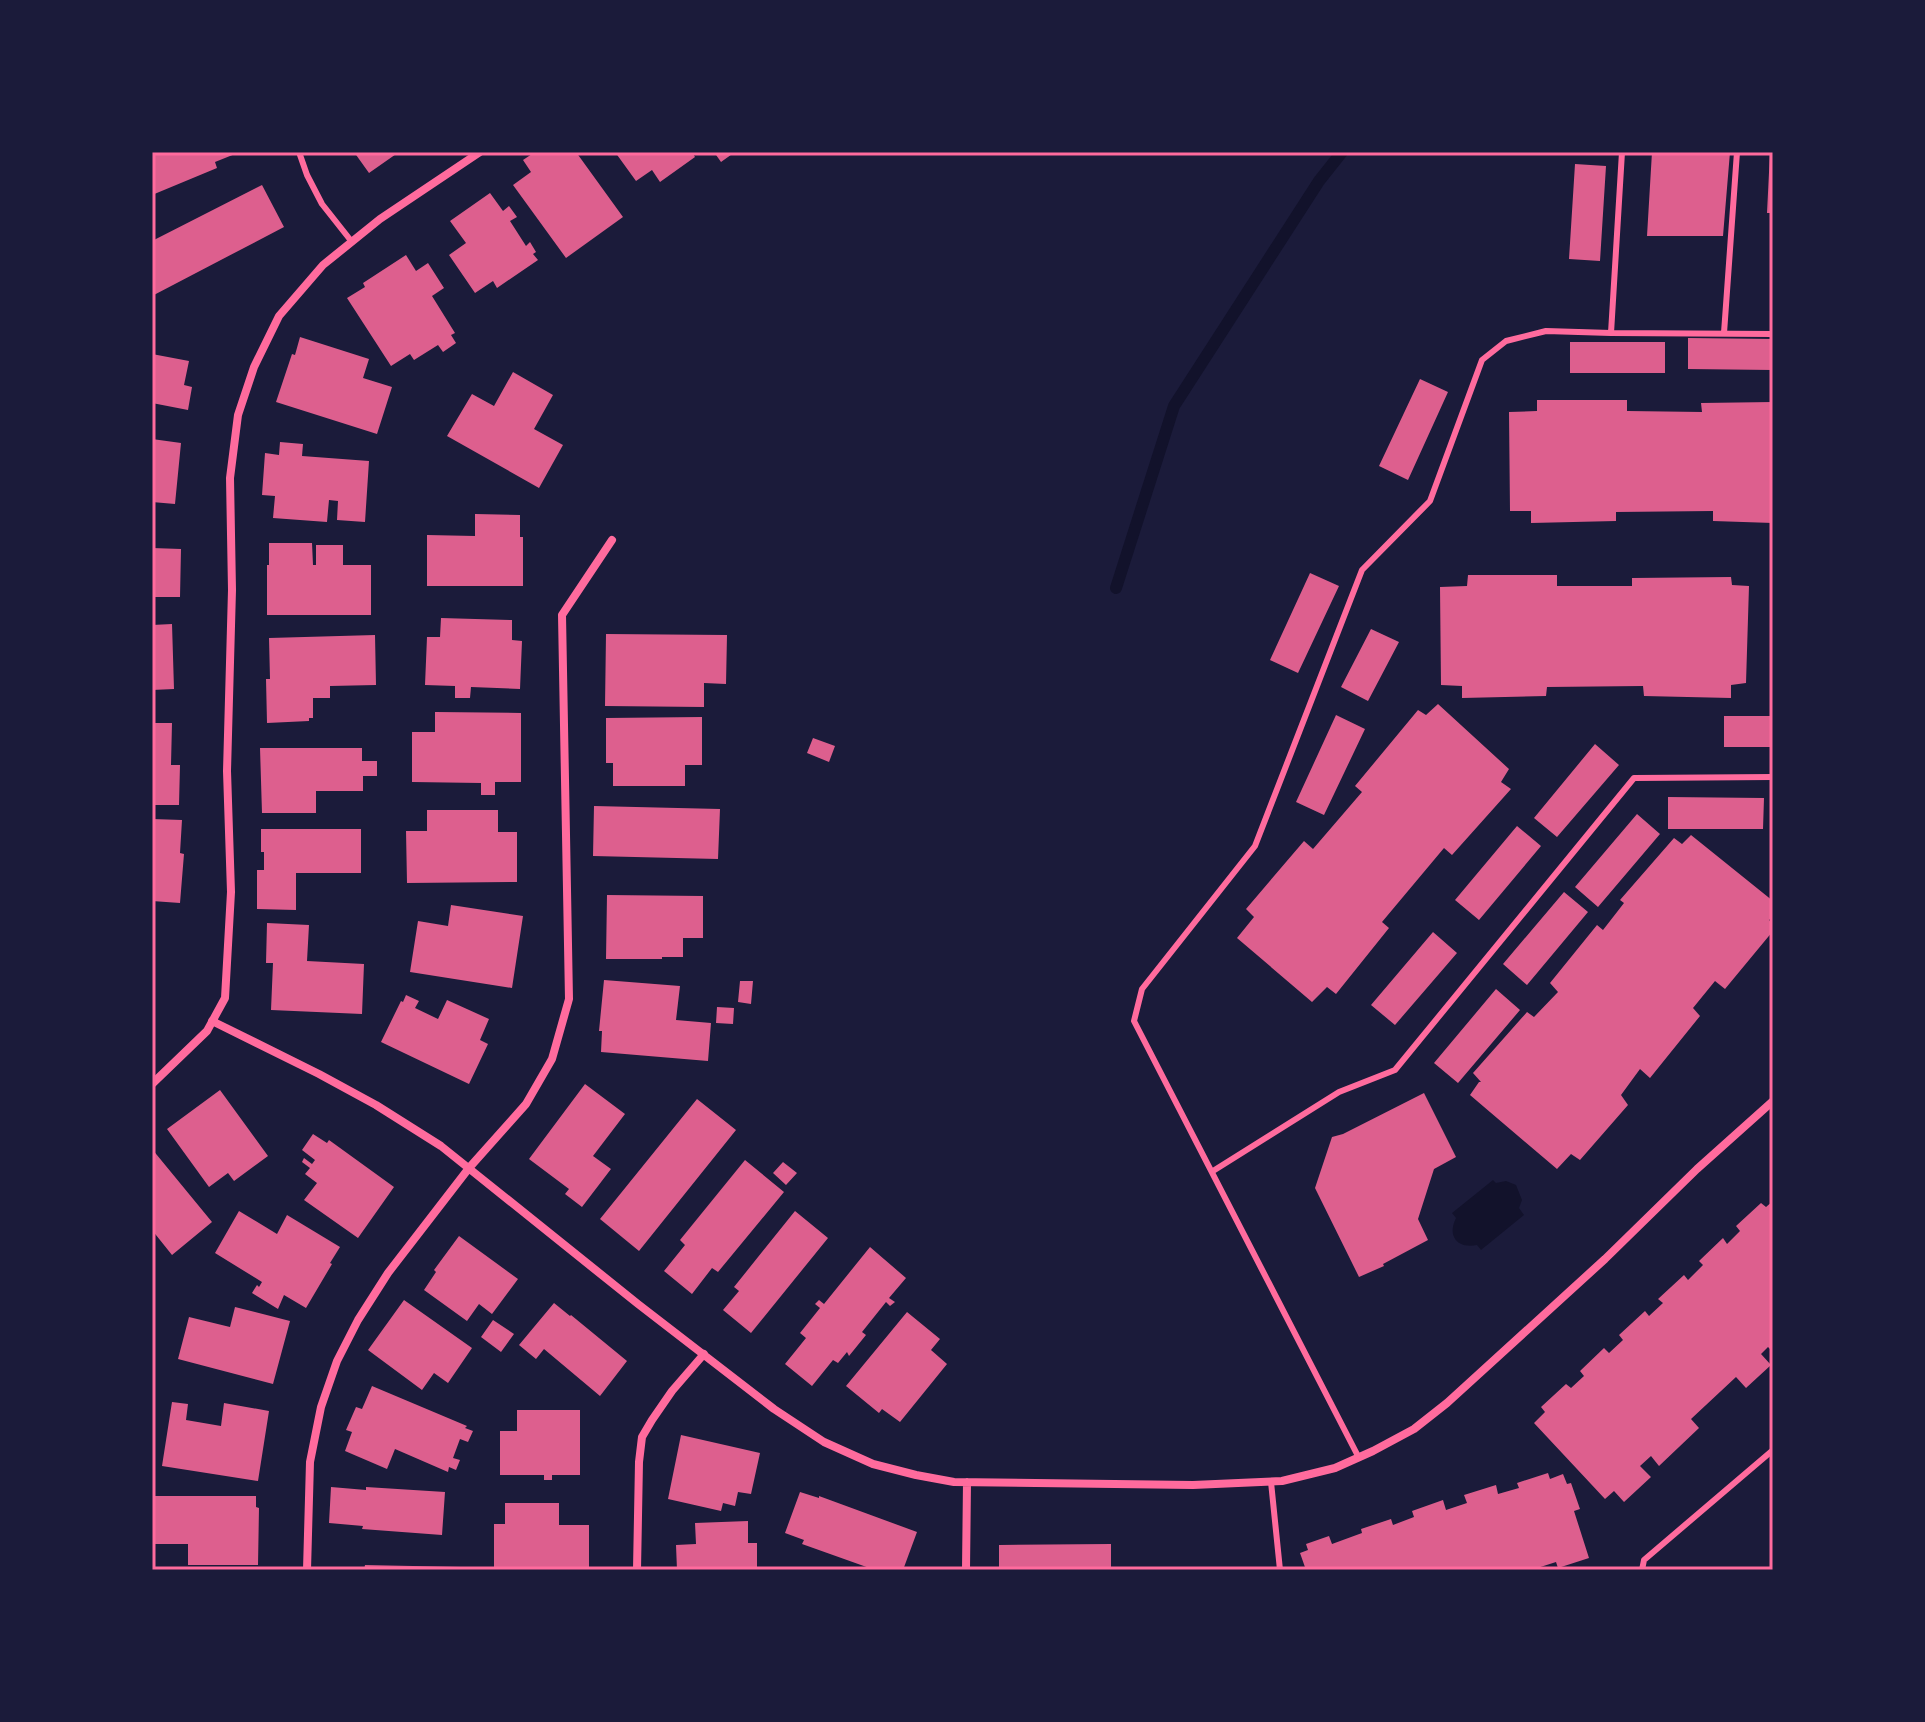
<svg xmlns="http://www.w3.org/2000/svg" width="1925" height="1722" viewBox="0 0 1925 1722" font-family="Lato,sans-serif">
<style>
.water{fill:#12122b}
.lines{fill:none;stroke-linecap:round;stroke-linejoin:round}
.stream{stroke:#12122b;stroke-width:12}
.building{fill:#dd5f8e}
.service{stroke:#ff6b9d;stroke-width:6}
.minor{stroke:#ff6b9d;stroke-width:8}
.neatline{fill:none;stroke:#ff6b9d;stroke-width:3}
</style>
<rect width="100%" height="100%" fill="#1b1b3a"/>
<path class="water" d="M1493,1180L1496,1183L1506,1181L1516,1185L1522,1200L1519,1208L1524,1215L1481,1250L1477,1245C1457,1249 1447,1236 1456,1218L1452,1213Z"/>
<g class="lines">
<path class="stream" d="M1116,588L1174,406L1319,181L1342,152"/>
</g>
<path class="building" d="M152,152H240L215,162L217,168L152,195Z
M354,152H399L369,173Z
M535,152H576L623,217L566,258L513,185L531,172L523,160Z
M615,152H692L695,157L660,182L652,170L636,181Z
M714,152H735L721,162Z
M1652,152H1730L1723,236H1647Z
M1770,152H1773V213H1767Z
M1575,164L1606,166L1600,261L1569,259Z
M262,185L284,227L152,296V241Z
M490,193L503,211L509,206L517,217L510,221L526,246L530,242L536,252L533,254L538,260L497,288L493,281L475,293L449,255L466,243L450,221Z
M406,255L416,271L428,263L444,288L432,296L455,333L451,335L456,343L443,352L438,345L414,360L410,354L391,366L347,298L365,287L363,283Z
M300,337L369,359L363,378L392,387L377,434L276,402L292,354L295,355Z
M1688,338L1773,339V370L1688,369Z
M1570,342H1665V373H1570Z
M152,354L189,361L184,385L192,387L188,410L152,403Z
M513,372L553,395L534,429L563,445L539,488L447,436L472,394L494,406Z
M1420,379L1448,392L1408,480L1379,466Z
M1537,400H1627V411L1702,412L1701,403L1773,402V523L1713,521V511L1616,512V521L1531,523V511H1510L1509,412L1537,411Z
M152,439L181,443L175,504L152,502Z
M280,442L303,444L302,456L369,461L365,522L337,520L338,501L329,500L327,522L273,518L275,496L262,495L265,453L279,455Z
M475,514L520,515V537H523V586H427V535L475,536Z
M269,543H312L313,565H316V545H343V565H371V615H267V565H269Z
M152,548L181,549L180,597H152Z
M1310,573L1339,586L1298,673L1270,660Z
M1468,575H1557V586H1632V578L1731,577L1732,585L1749,586L1746,683L1731,685V698L1644,696L1643,686L1547,687L1546,696L1462,698V686L1441,685L1440,587L1467,586Z
M441,618L512,620V640L522,641L520,689L471,687L470,698H455V686L425,685L427,637H440Z
M172,624L174,689L152,690V625Z
M1371,629L1399,642L1368,701L1341,687Z
M606,634L727,635L726,684L704,683V707L605,706Z
M375,635L376,685L330,686V698H313V718H309V721L267,723L266,679H270L269,638Z
M1438,704L1509,769L1501,782L1511,789L1452,855L1444,848L1382,922L1389,928L1336,994L1327,987L1312,1002L1237,938L1254,917L1246,909L1304,841L1313,849L1362,792L1355,786L1418,710L1426,715Z
M435,712L521,713V782H495V795H481V783L412,782V732H435Z
M1336,715L1365,729L1324,815L1296,802Z
M1724,716H1773V747H1724Z
M702,717V765H685V786H613V763H606V718Z
M152,723H172L171,765H180L179,805H152Z
M813,738L835,746L829,762L807,753Z
M1595,744L1619,765L1557,837L1534,818Z
M260,748H362V761H377V776H363V791H316V813H262Z
M1668,797L1764,798L1763,829H1668Z
M594,806L720,809L718,859L593,856Z
M427,810H498V832H517V882L407,883L406,831H427Z
M1637,814L1660,834L1598,907L1575,887Z
M152,819L182,820L180,853L184,854L180,903L152,901Z
M1517,826L1541,846L1479,920L1455,900Z
M261,829H361V873H296V910L257,909V870H264V852H261Z
M1691,835L1773,901V916L1769,920L1773,925V931L1725,989L1715,981L1693,1008L1700,1016L1650,1078L1640,1069L1621,1095L1628,1105L1580,1160L1571,1154L1557,1169L1470,1095L1479,1082H1481L1473,1073L1527,1012L1534,1017L1558,992L1550,983L1597,925L1603,930L1624,903L1620,900L1674,838L1682,844Z
M1564,892L1588,912L1527,985L1503,964Z
M607,895L703,896V938H683V957H662V959H606Z
M451,905L523,916L512,988L410,972L418,921L448,926Z
M267,923L309,925L307,961L364,964L362,1014L271,1010L273,963H266Z
M1433,932L1457,953L1395,1025L1371,1005Z
M604,980L680,986L676,1020L711,1023L708,1061L601,1052L602,1031H599Z
M740,981H753L751,1004L738,1002Z
M1496,989L1520,1010L1458,1083L1434,1063Z
M406,995L419,1001L415,1008L438,1019L447,1000L489,1019L480,1040L488,1044L469,1084L381,1042L401,1001L403,1002Z
M717,1007L734,1008L733,1024L716,1023Z
M585,1084L625,1114L593,1156L611,1169L582,1207L565,1194L569,1189L529,1159Z
M220,1090L268,1156L234,1181L228,1173L209,1187L167,1129Z
M1424,1093L1456,1157L1434,1169L1418,1219L1428,1240L1383,1264L1384,1266L1359,1277L1315,1188L1332,1137L1343,1134Z
M697,1099L736,1130L639,1251L600,1219Z
M313,1134L327,1143L329,1140L394,1187L358,1238L304,1200L317,1183L305,1174L310,1168L302,1162L304,1158L312,1164L315,1160L302,1150Z
M152,1149L212,1222L172,1255L152,1230Z
M745,1160L784,1192L718,1272L712,1268L692,1294L664,1271L685,1245L680,1240Z
M783,1162L797,1173L786,1185L773,1173Z
M1773,1201V1352L1768,1347L1761,1354L1771,1365L1746,1388L1736,1377L1691,1419L1699,1428L1659,1466L1651,1456L1640,1466L1651,1477L1624,1502L1614,1491L1605,1499L1534,1423L1545,1412L1541,1407L1566,1384L1571,1388L1584,1376L1580,1371L1604,1348L1609,1353L1623,1340L1619,1335L1645,1311L1649,1316L1663,1303L1658,1299L1684,1275L1688,1280L1703,1265L1699,1261L1723,1238L1727,1244L1740,1231L1736,1226L1761,1203L1766,1207Z
M239,1211L277,1234L287,1215L340,1247L330,1263L332,1264L306,1308L284,1295L278,1309L252,1293L257,1285L259,1287L262,1282L215,1253Z
M795,1211L828,1238L751,1333L723,1310L739,1291L734,1287Z
M459,1236L518,1279L492,1314L479,1304L467,1321L424,1290L436,1272L434,1270Z
M870,1247L906,1278L889,1298L895,1302L890,1306L886,1302L862,1332L866,1335L849,1356L847,1352L838,1363L833,1360L812,1386L785,1364L806,1338L800,1333L820,1308L815,1304L819,1300L824,1304Z
M404,1300L472,1348L448,1383L434,1373L422,1390L368,1350Z
M554,1303L570,1316L571,1315L627,1361L600,1396L544,1349L536,1359L519,1345Z
M235,1307L290,1321L273,1384L178,1359L189,1317L230,1327Z
M907,1312L940,1339L931,1350L947,1364L900,1422L882,1409L879,1413L846,1386Z
M493,1320L514,1334L501,1352L481,1337Z
M372,1386L467,1426L465,1428L473,1431L468,1442L460,1439L453,1458L460,1460L456,1470L449,1467L448,1472L395,1449L387,1469L345,1451L352,1432L346,1430L356,1407L362,1409Z
M172,1402L188,1404L186,1420L221,1426L224,1403L269,1411L258,1481L162,1466Z
M517,1410H580V1475H552V1480H544V1475H500V1431H517Z
M681,1435L760,1453L751,1494L738,1492L735,1506L723,1503L721,1511L668,1499Z
M1548,1473L1550,1479L1563,1474L1567,1484L1571,1483L1580,1509L1574,1511L1589,1558L1558,1568L1556,1562L1531,1570H1306L1300,1553L1308,1550L1306,1544L1329,1536L1332,1544L1362,1533L1361,1529L1391,1519L1393,1525L1414,1517L1412,1511L1443,1500L1446,1510L1467,1503L1464,1495L1496,1485L1498,1494L1519,1488L1517,1483Z
M331,1487L366,1490V1487L445,1492L442,1535L362,1529L363,1526L329,1523Z
M800,1492L819,1498V1496L917,1532L903,1570H875L802,1544L804,1540L785,1533Z
M154,1496H256V1507L259,1508L258,1565H188V1544H154Z
M505,1503H559V1525H589V1567H494V1524H505Z
M748,1521V1543H757V1570H677L676,1545L696,1544L695,1523Z
M1111,1544V1570H999V1545Z
M365,1565L461,1567V1570H364Z"/>
<g class="lines">
<path class="service" d="M299,152L307,175L322,204L352,242
M1611,333L1773,334
M1724,333L1737,152
M1213,1171L1339,1092L1395,1070L1634,778L1773,777
M1359,1458L1134,1021L1142,989L1255,846L1362,570L1430,501L1482,360L1506,341L1546,331L1611,333L1622,152
M1271,1482L1280,1570
M1642,1570L1644,1560L1773,1450"/>
<path class="minor" d="M212,1021L319,1074L376,1105L441,1146L638,1304L774,1409L824,1442L873,1464L916,1475L954,1482L1193,1485L1282,1481L1335,1468L1373,1451L1414,1429L1447,1403L1605,1259L1697,1169L1773,1101
M152,1084L207,1031L225,998L231,892L227,771L232,590L230,478L238,415L254,367L279,316L323,265L380,219L480,152
M307,1570L310,1462L321,1407L337,1361L358,1320L388,1273L469,1168L526,1104L552,1059L569,999L562,615L612,540
M637,1570L639,1462L642,1437L652,1420L672,1391L704,1354
M966,1570L967,1482"/>
</g>
<rect width="1925" height="1722" fill="none" stroke="#1b1b3a" stroke-width="308"/>
<rect x="154" y="154" width="1617" height="1414" class="neatline"/>
</svg>
